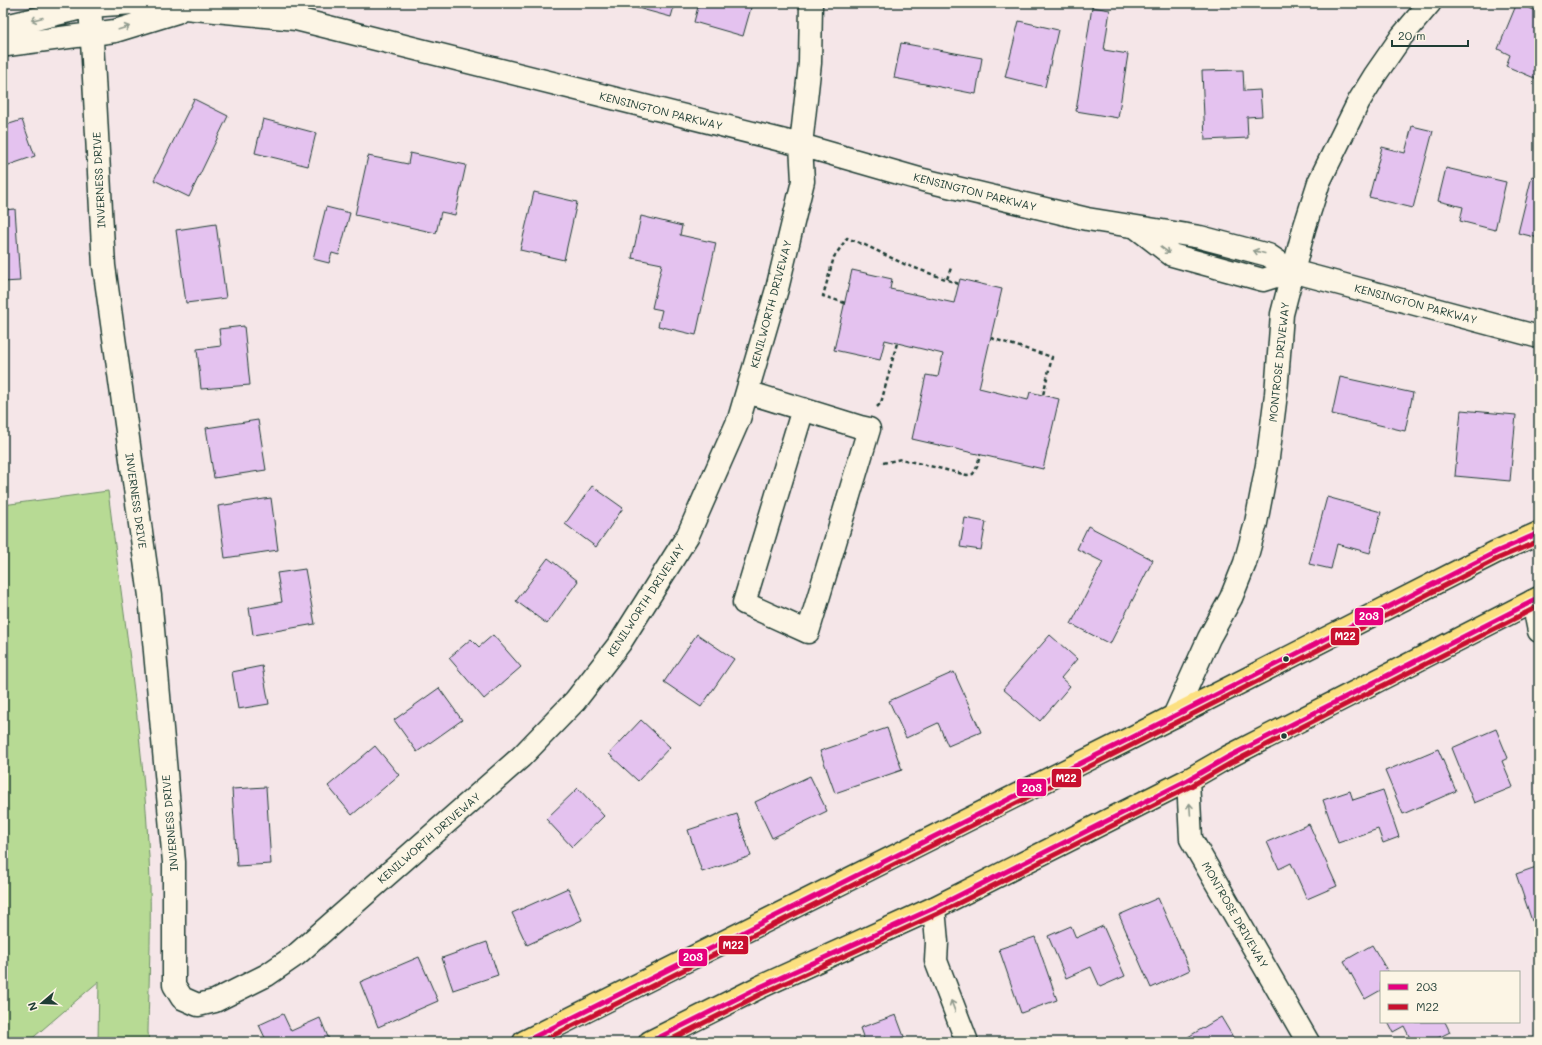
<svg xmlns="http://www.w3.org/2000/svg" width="1542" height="1045" viewBox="0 0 1542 1045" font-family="Mali,sans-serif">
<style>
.green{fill:#b7da94;stroke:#6b8c64}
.building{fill:#e4c2ef;stroke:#1f3d34}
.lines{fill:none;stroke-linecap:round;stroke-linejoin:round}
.minor-casing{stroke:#1f3d34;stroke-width:25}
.major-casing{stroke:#1f3d34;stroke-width:25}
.path{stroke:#1f3d34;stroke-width:2.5;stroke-dasharray:4 3;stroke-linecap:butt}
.minor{stroke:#fcf5e5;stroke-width:22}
.major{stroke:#fce080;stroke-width:22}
.bus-1-casing{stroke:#fcf5e5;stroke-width:8}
.bus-2-casing{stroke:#fcf5e5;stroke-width:8}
.bus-1{stroke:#e5007d;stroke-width:5}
.bus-2{stroke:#c8102e;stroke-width:5}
.oneway{stroke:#8e998c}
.bus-dot{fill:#1f3d34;stroke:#fcf5e5;stroke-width:1.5}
.labels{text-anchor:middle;stroke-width:3;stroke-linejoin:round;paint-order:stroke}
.street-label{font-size:11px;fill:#1f3d34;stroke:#fcf5e5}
.line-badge{stroke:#fcf5e5;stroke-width:1.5}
.badge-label{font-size:11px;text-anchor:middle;font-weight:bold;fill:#fff}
</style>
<rect width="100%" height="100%" fill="#f5e6e8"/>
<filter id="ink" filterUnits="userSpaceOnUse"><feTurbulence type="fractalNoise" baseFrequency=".025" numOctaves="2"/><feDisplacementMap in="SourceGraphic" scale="8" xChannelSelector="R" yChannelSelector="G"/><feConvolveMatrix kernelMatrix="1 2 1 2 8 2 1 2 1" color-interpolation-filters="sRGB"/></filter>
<g filter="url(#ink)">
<path class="green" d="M108,491C123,612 143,735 149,857C152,915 149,974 148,1032L149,1042H98L99,981L28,1042H3V505Z"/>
<path class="building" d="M631,3H675L671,17L630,6Z
M699,3L752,4L743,36L694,22Z
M879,3H916L879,6Z
M1517,3L1539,12V80L1506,66L1510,55L1498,49Z
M1092,7L1110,10L1104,50L1128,54L1118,118L1076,111Z
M1019,21L1058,30L1045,87L1005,77Z
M901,43L982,58L976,94L894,78Z
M1243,70L1244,91L1260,90L1262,116L1247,117L1248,138L1205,140L1202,71Z
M194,99L228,116L189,197L154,180Z
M263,119L316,133L308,166L255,153Z
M22,120L35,156L3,167V126Z
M1412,126L1433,131L1413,208L1369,197L1382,147L1405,153Z
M410,153L466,165L455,215L441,212L436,233L355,215L368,156L408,164Z
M1446,168L1506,182L1495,230L1460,221L1463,207L1438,201Z
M1532,176L1539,178V238L1518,233Z
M534,192L577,202L564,260L520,250Z
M326,207L350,213L339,255L332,253L329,263L313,259Z
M15,209L20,281L3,282V210Z
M641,216L682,226L680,235L716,243L696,335L658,326L662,310L652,308L662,264L632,258Z
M216,224L226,298L186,303L176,230Z
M852,270L892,279L890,289L954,303L960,279L1002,289L979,388L1028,400L1030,392L1059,399L1043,469L912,439L926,375L938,377L943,354L885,340L880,360L834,350Z
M244,326L250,385L201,389L197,349L221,346L219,329Z
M1340,377L1413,393L1405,431L1332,414Z
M1461,410L1516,415L1510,481L1455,476Z
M258,420L266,470L214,478L206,428Z
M592,486L623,508L596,547L565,524Z
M1327,497L1381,512L1370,553L1337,544L1331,569L1309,564Z
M271,498L278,550L225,558L218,506Z
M965,518L986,522L981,550L960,547Z
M1088,526L1153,560L1110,644L1071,624L1103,562L1077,549Z
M548,558L578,581L547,624L516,601Z
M305,569L315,624L253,635L249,608L282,602L277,573Z
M697,634L734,659L701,707L664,682Z
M493,635L521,667L484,699L449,658L471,639L479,647Z
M1050,635L1077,659L1061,678L1070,686L1040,721L1003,689Z
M262,666L269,704L238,709L232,672Z
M954,672L981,732L948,746L938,723L906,738L889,701Z
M439,688L462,720L417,752L394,720Z
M641,720L670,747L638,781L609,754Z
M887,728L902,770L835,793L820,751Z
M1496,729L1508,758L1502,761L1513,787L1474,803L1452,748Z
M375,746L399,775L352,815L328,786Z
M1438,749L1456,791L1403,814L1385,771Z
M810,776L827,811L772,838L755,802Z
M266,787L271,864L237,866L232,789Z
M578,788L604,816L572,847L546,819Z
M1383,790L1399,837L1383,843L1378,829L1338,843L1323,800L1350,791L1353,800Z
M737,814L751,856L702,872L688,830Z
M1309,824L1337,886L1307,899L1291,863L1279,869L1267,842Z
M1539,866V919L1532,921L1516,874Z
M568,888L582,920L527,945L512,913Z
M1158,898L1190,970L1151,988L1119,915Z
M1071,926L1076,938L1103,926L1125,976L1100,987L1091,967L1066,978L1048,936Z
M1035,937L1057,1000L1021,1013L999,949Z
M487,942L498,975L453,990L442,958Z
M1372,945L1388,972H1381V990L1365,999L1344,961Z
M419,957L438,1001L378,1027L360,982Z
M283,1014L291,1031L320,1018L330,1042H267L259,1025Z
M896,1015L906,1042H865L860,1028Z
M1221,1017L1236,1042H1192L1188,1037Z
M1388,1022H1445L1450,1032L1430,1042H1412L1404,1026L1393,1032Z"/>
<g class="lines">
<defs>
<path id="minor" d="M90,3L104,266L150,596L174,862V985L182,998L198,1005L215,1001L267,975L296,955L521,757L575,701L620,643L688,535L739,419L777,289L803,181L801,145L810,63L811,3
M3,30L10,25L90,6L133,3L296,19L801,145L923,180L1087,219L1200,237L1268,255L1292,271L1539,337
M3,44L7,45L115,31L177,12
M1137,228L1172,255L1263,280L1292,271
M747,392L860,427L869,429L808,632L744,603L803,409
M1533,601L1539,631
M1174,716L1209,638L1231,598L1245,563L1256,523L1267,465L1276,394L1282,314L1304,229L1319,182L1359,101L1375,75L1402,36L1430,3
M1188,780L1191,839L1308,1042
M934,908L937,942L936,961L967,1042"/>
<path id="major" d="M524,1042L1131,738L1496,552L1539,533
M650,1042L760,987L934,908L1188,780L1228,757L1539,598"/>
</defs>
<use href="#minor" class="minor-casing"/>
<use href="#major" class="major-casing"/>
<path class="path" d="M947,279L951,268
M845,303L823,296L834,257L847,238L865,245L904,264L959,284
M991,338L1052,357L1043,395
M877,407L881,403L897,343
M883,463L901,459L967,475L973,474L977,467L980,455"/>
<use href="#minor" class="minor"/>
<use href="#major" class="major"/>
<defs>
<path id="bus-1" d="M524,1042L1131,738L1496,552L1539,533
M650,1042L760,987L934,908L1188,780L1228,757L1539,598"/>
<path id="bus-2" d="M540,1042L1134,744L1499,558L1539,541
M666,1042L763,993L937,914L1191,786L1231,763L1539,606"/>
</defs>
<use href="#bus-1" class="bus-1-casing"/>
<use href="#bus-2" class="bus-2-casing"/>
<use href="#bus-1" class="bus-1"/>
<use href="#bus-2" class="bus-2"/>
</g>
<defs><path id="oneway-shaft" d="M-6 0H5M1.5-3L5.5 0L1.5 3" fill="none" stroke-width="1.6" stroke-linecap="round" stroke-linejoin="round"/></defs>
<g class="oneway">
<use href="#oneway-shaft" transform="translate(37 19) rotate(166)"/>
<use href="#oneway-shaft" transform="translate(124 28) rotate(-17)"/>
<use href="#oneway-shaft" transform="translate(1165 250) rotate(37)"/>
<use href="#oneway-shaft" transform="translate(1259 252) rotate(-165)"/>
<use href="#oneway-shaft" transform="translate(1190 809) rotate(-94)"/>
<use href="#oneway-shaft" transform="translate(953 1006) rotate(-111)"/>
</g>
</g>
<g class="bus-dot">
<circle cx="1286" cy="659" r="3.5"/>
<circle cx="1284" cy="736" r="3.5"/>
</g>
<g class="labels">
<g class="street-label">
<text transform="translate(661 111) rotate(14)" y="4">KENSINGTON PARKWAY</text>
<text transform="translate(99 180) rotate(-93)" y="4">INVERNESS DRIVE</text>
<text transform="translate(975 192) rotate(14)" y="4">KENSINGTON PARKWAY</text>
<text transform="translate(771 304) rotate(-75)" y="4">KENILWORTH DRIVEWAY</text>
<text transform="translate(1416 304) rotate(15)" y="4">KENSINGTON PARKWAY</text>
<text transform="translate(1279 362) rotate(-84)" y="4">MONTROSE DRIVEWAY</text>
<text transform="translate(136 501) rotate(82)" y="4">INVERNESS DRIVE</text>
<text transform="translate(646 600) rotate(-57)" y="4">KENILWORTH DRIVEWAY</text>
<text transform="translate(170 823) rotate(-95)" y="4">INVERNESS DRIVE</text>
<text transform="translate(429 838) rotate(-41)" y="4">KENILWORTH DRIVEWAY</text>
<text transform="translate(1235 915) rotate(60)" y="4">MONTROSE DRIVEWAY</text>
</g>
</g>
<g class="line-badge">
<rect x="1354" y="607" width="30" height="19" rx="4" fill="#e5007d"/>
<rect x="1330" y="627" width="30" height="19" rx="4" fill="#c8102e"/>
<rect x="1051" y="768" width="31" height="20" rx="4" fill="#c8102e"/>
<rect x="1016" y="778" width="31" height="19" rx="4" fill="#e5007d"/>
<rect x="718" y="935" width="31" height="20" rx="4" fill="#c8102e"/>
<rect x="678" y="948" width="30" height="19" rx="4" fill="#e5007d"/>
</g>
<g class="badge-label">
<text x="1369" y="620">203</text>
<text x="1345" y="640">M22</text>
<text x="1066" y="782">M22</text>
<text x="1032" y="792">203</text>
<text x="733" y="949">M22</text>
<text x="693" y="961">203</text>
</g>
<rect width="1542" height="1045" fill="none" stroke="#fcf5e5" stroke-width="16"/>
<rect x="8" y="8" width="1526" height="1029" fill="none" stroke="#1f3d34" stroke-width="1.5" filter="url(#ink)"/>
<rect x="1380" y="971" width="140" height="52" fill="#fcf5e5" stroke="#a4ab9e"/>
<rect x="1388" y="984" width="20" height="6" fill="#e5007d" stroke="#a4ab9e"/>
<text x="1416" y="991" font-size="12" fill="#1f3d34">203</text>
<rect x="1388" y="1004" width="20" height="6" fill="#c8102e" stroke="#a4ab9e"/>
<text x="1416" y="1011" font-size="12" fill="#1f3d34">M22</text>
<g transform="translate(42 1003) rotate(251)" stroke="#fcf5e5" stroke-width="3" paint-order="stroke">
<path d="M0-3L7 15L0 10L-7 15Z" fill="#1f3d34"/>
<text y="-6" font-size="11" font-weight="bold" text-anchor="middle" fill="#1f3d34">N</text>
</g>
<path d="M1392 40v6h76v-6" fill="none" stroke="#1f3d34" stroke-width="2"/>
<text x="1398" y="40" font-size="12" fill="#1f3d34" stroke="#fcf5e5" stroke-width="3" paint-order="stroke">20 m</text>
</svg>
